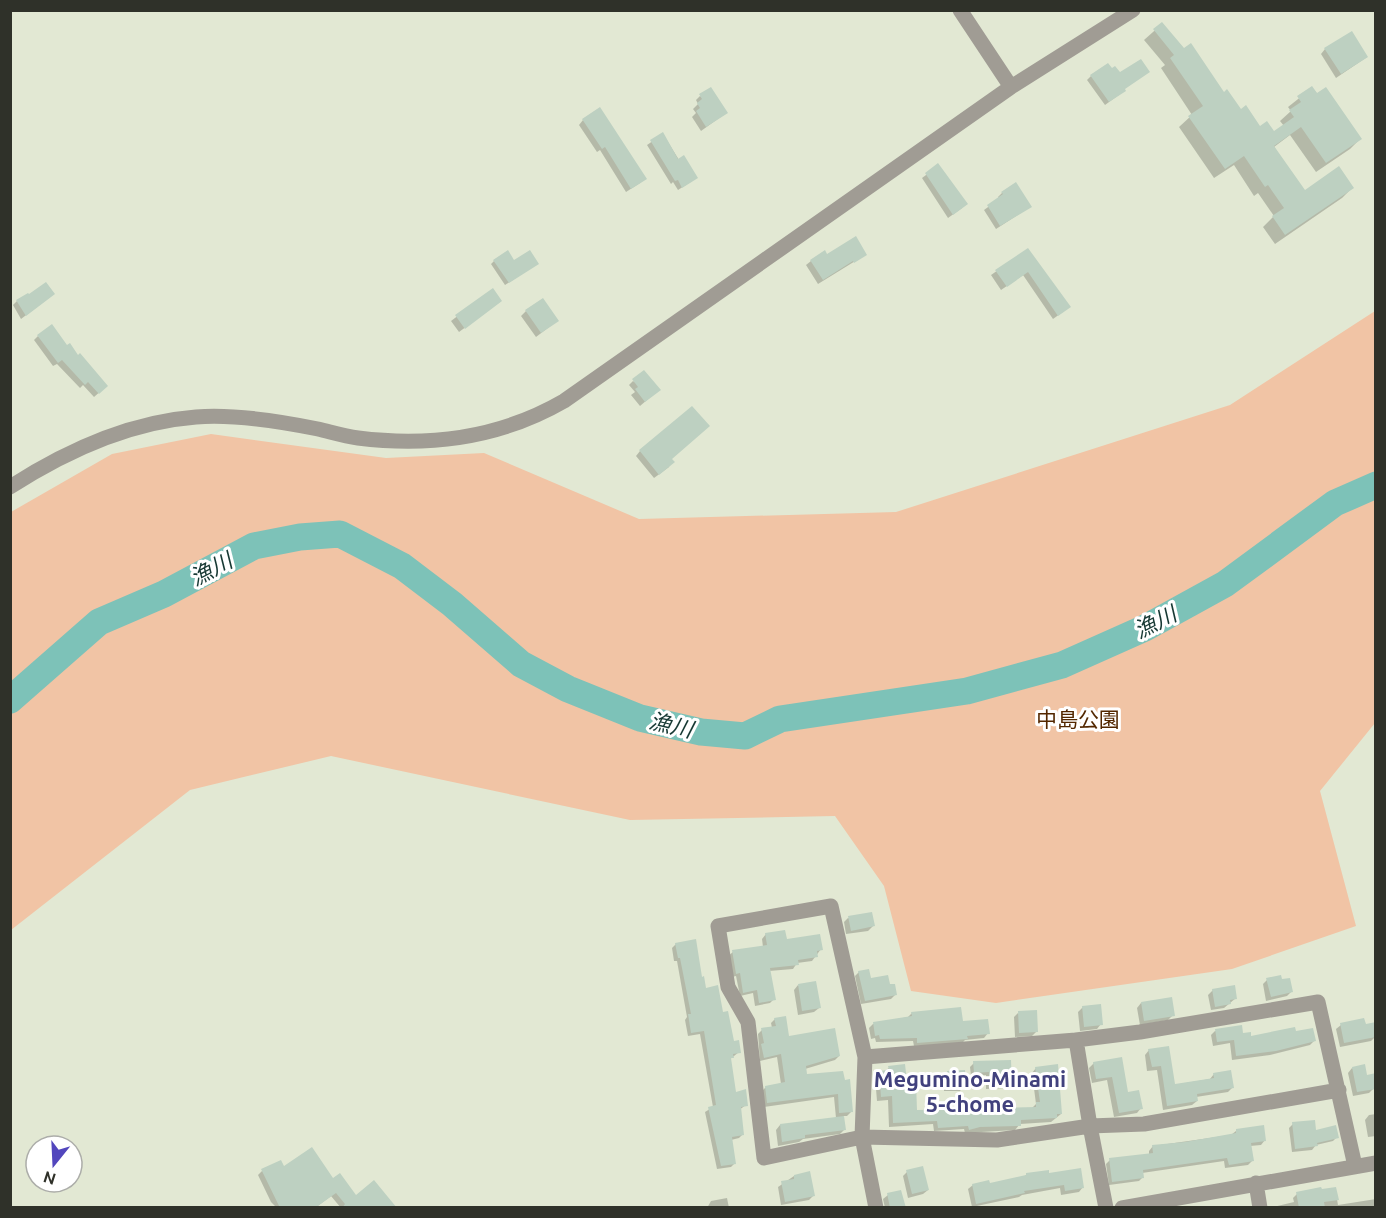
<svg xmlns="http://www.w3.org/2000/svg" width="1386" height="1218" viewBox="0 0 1386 1218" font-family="Ubuntu,'Noto Sans JP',sans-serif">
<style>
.green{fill:#f1c4a5}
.shadow{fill:#0003}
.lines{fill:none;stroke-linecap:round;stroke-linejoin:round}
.river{stroke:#7dc2b8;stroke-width:27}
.building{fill:#bdd0c1}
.minor{stroke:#a09c94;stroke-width:15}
.labels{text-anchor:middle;stroke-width:6;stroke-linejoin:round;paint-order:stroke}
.park-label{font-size:21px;fill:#532700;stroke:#fff}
.water-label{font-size:22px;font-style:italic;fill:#173934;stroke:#fff}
.neighbourhood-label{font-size:22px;font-weight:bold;fill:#41417d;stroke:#fff}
</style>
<rect width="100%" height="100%" fill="#e2e8d3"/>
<path class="green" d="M1375,311V723L1320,791L1356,926L1232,969L996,1003L911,991L884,886L835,816L630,820L331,756L190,790L11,930V512L112,454L211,434L386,458L484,453L639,519L896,512L1230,405Z"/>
<path class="shadow" d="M1162,24L1224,94L1260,128L1273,133L1284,126L1280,121L1291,111L1288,107L1312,88L1360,139L1350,149L1316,172L1290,135L1274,147L1305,192L1352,188L1342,198L1275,244L1263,227L1274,216L1258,193L1254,196L1234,165L1214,178L1179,127L1192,115L1161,68L1165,65L1144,40Z
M1325,49L1367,57L1336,78L1321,54Z
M1091,76L1124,89L1120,94L1105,105L1087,80Z
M700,96L726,113L701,131L692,117L696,113L693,109L698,104L696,100Z
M583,120L645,179L640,183L626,192L600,150L597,152L579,125Z
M663,134L692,181L678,190L673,182L671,184L647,145Z
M938,166L962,208L948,218L922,178Z
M1016,184L1030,207L996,229L984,210L999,199L998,197L1002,193Z
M1027,250L1064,311L1053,319L1023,275L1001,290L991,275Z
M865,255L818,284L806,265L811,261L827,256Z
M494,261L537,264L505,285L491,264Z
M492,290L501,301L459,332L451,321Z
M50,297L21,319L13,305L17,301Z
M526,311L557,321L536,337L521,316Z
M38,336L102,390L94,397L83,385L80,388L57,364L53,366L34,340Z
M633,381L654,394L640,406L631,395L635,392L629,385Z
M640,451L671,459L669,467L654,478L636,456Z
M848,918L873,926L868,931L846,934L844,922Z
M766,934L821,949L812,961L797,963L793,969L769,971L774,999L770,1003L755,1006L753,993L740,996L736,976L732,977L728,956L733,952L763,947L762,939Z
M676,944L701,978L705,990L721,1013L733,1043L739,1052L729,1060L735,1093L746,1105L739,1110L743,1134L739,1138L731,1140L735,1163L731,1167L717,1169L705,1112L713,1107L700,1034L688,1036L685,1020L687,1017L677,961H674L672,948Z
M859,972L870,980L895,995L891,999L861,1004L855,976Z
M1267,980L1291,992L1287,996L1266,1001L1263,984Z
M798,985L819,1008L814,1012L798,1015L794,990Z
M1213,990L1236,998L1224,1008L1211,1010L1208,995Z
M1141,1003L1173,1015L1168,1020L1140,1025L1137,1008Z
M1083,1007L1101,1024L1097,1029L1080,1031L1078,1012Z
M912,1013L962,1023L988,1033L984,1038L965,1040L962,1043L914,1046L913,1041L876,1042L875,1038L871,1039L869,1028L873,1024L908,1017Z
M1018,1013L1037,1031L1032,1036L1015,1037L1014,1017Z
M775,1019L788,1037L839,1056L835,1060L805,1069L806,1076L842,1072L851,1112L847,1116H843L844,1130L840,1134L803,1139L799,1142L778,1146L776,1130L780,1125L836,1118L834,1097L764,1107L762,1091L766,1087L781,1084L777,1057L760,1061L758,1034L762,1030L772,1028L771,1023Z
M1341,1025L1376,1036L1371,1041L1340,1047L1336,1029Z
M1215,1031L1242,1035L1250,1038L1295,1033L1314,1041L1310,1045L1270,1055L1232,1060L1230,1043L1213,1046L1211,1035Z
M1167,1047L1174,1085L1210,1079L1214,1074L1232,1088L1228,1092L1196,1097L1197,1101L1192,1105L1163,1110L1157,1070L1147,1071L1145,1055L1149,1050Z
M1121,1059L1127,1094L1141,1108L1137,1113L1114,1117L1107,1080L1092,1083L1089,1068L1094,1063Z
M974,1063L1010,1084L1006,1088L986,1089V1075L971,1076L970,1067Z
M889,1068L905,1084L916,1111L1031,1109L1036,1104L1032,1073L1036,1068L1061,1114L1051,1122L1020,1124L1015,1130L965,1133L964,1129L934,1131L933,1124L889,1127L888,1100L877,1101L875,1077Z
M1352,1068L1366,1077L1374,1088L1369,1093L1353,1096L1348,1073Z
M948,1073L964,1086L960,1091H944L943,1077Z
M1376,1114V1136L1368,1137L1365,1120L1369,1115Z
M1293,1124L1314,1132L1337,1137L1333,1141L1316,1145L1312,1150L1292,1152L1289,1128Z
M1236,1131L1265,1140L1261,1145L1250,1146L1252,1161L1248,1165L1225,1168L1224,1161L1142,1173L1143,1177L1139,1181L1109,1185L1106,1164L1110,1160L1149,1155V1151L1153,1146L1231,1135Z
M283,1169L332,1180L356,1197L395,1208H341L331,1196L315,1208H277L271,1202L258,1175L262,1171Z
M907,1172L928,1190L923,1194L908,1198L903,1176Z
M1026,1175H1048L1083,1187L1079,1192L1061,1195L1060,1188L1022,1195L1019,1197L972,1207L968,1189L973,1185H989L1024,1177Z
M794,1176L813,1196L809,1200L781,1205L778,1187Z
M1335,1188L1338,1205L1376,1199V1208H1269L1294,1202L1293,1198L1297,1194Z
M888,1195L904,1208H885L883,1199Z
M727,1198L729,1208H707L711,1201Z"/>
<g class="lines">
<path class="river" d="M10,700L99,622L164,594L254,546L300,537L340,534L402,566L452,604L521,664L568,689L640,718L701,732L745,736L780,719L967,691L1062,665L1145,628L1225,584L1335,503L1376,485"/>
</g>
<path class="building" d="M1162,22L1184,48L1191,43L1224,92L1227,89L1241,109L1246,105L1260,126L1267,121L1274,131L1294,117L1289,110L1301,102L1297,96L1312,86L1317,93L1326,87L1362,139L1326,163L1301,127L1274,146L1305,190L1339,166L1354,188L1285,235L1272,216L1284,208L1268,185L1265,187L1244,156L1225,169L1188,116L1203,106L1170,58L1174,55L1153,29Z
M1352,31L1368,57L1341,74L1324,48Z
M1141,59L1150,72L1125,89L1126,91L1109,102L1090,75L1108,63L1112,68L1115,66L1120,72Z
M711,87L728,113L706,127L696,111L700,108L697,103L702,99L699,94Z
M600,107L647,179L631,189L605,147L602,149L582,119Z
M663,132L678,159L684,155L698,178L682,188L678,180L675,181L650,140Z
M938,163L968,204L953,215L925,173Z
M1016,182L1032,207L1000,226L987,205L1003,194L1001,192Z
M856,236L867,255L854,263L853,261L823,280L810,260L825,250L827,254Z
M1028,248L1071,307L1058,316L1028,272L1007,287L995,270Z
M508,250L514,260L530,250L539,264L509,283L493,260Z
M46,282L55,294L26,316L16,300L28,293L29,294Z
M493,288L502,301L465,329L455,315Z
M543,298L559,321L541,333L525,310Z
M52,324L67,345L70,343L78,355L80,353L108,386L99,394L88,382L85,385L62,360L58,363L37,335Z
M644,370L661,390L645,402L635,389L638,387L632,379Z
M692,406L710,426L672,459L675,462L659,475L639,450Z
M872,912L875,926L851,931L848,916Z
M785,930L787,939L820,934L823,950L817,951L818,957L798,960L799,965L770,968L776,1000L759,1003L757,990L743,993L740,973L736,974L732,950L767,945L765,933Z
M696,939L702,977L704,976L706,988L718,985L723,1012L728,1011L734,1041L739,1040L741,1053L733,1054L734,1058H731L736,1092L746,1089L748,1106L741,1107L744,1135L732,1137L736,1164L721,1166L708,1107L716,1105L704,1031L691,1033L688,1014H691L680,958H678L675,943Z
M869,969L871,978L888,975L890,984H895L897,995L865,1001L858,971Z
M1281,975L1282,979L1290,978L1293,992L1271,997L1266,978Z
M816,981L821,1008L802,1011L798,984Z
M1235,985L1237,999L1230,1000L1231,1004L1215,1007L1212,989Z
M1172,997L1175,1016L1144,1021L1141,1002Z
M1101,1004L1103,1025L1084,1027L1082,1006Z
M961,1007L963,1021L988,1019L990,1034L967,1036L968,1039L917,1043V1038L880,1039L879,1035L875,1036L873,1022L912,1016L911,1012Z
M1037,1010L1038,1032L1019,1033L1018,1011Z
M786,1016L789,1036L835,1028L840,1056L806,1066L807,1074L843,1071L845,1080L850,1079L853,1112L839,1113L838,1094L767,1103L765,1086L785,1082L781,1054L764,1058L761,1044L764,1043L761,1028L776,1026L774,1018Z
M1364,1018L1366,1024L1376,1022V1037L1344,1043L1340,1023Z
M1242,1025L1243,1033L1251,1032V1036L1295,1027L1296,1031L1313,1028L1316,1041L1276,1051L1236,1056L1234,1040L1217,1042L1215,1029Z
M1169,1046L1175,1084L1214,1078L1213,1073L1231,1070L1234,1088L1197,1094L1198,1101L1167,1106L1161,1066L1152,1067L1148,1049Z
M1122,1057L1128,1092L1139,1090L1143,1109L1119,1113L1112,1077L1096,1079L1093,1062Z
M1011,1060L1012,1085L989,1086V1072L974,1073L973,1061Z
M905,1064L907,1082H916L917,1110L1036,1107V1102H1040L1035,1067L1058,1064L1062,1114H1057V1118L1021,1120V1126L980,1127L969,1130L968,1126L938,1128L937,1121L893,1123L892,1096L881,1097L879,1071L889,1070L888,1066Z
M1365,1064L1367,1075L1376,1073V1089L1357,1092L1352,1067Z
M965,1070L966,1087H948L947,1071Z
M844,1116L846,1130L805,1135V1138L782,1142L780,1124Z
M1315,1120L1316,1130L1336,1125L1339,1138L1317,1143L1318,1146L1295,1149L1292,1122Z
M1264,1125L1266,1141L1251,1143L1254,1161L1229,1165L1227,1158L1143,1170L1144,1178L1112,1182L1109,1158L1153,1153L1152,1145L1185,1142L1236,1133V1129Z
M312,1147L333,1178L340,1173L356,1195L374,1180L397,1208H342L345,1204L336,1193L315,1208H280L261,1169L281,1160L284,1166Z
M923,1166L929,1190L912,1194L906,1170Z
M1081,1168L1084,1188L1065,1191L1064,1185L1024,1191L1025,1193L976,1204L972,1184L989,1180L990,1183L1026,1175V1173L1049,1170V1173Z
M810,1171L815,1196L785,1202L781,1181L794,1179V1175Z
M1321,1187L1322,1189L1336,1187L1339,1200L1324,1202L1325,1208H1299L1296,1192Z
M901,1190L906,1208H890L887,1193Z"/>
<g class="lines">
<path class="minor" d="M960,10L1011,87
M10,487C66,451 129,422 196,417C236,414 279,421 318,429C331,432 344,436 358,438C430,447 500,438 564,401L1011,87L1133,10
M1076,1040L1090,1126L1106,1208
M865,1057L1076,1040L1140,1032L1318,1002L1355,1166
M1256,1183L1260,1208
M876,1208L862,1137L865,1057L831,906L718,926L728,987L748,1022L764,1158L862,1137L997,1140L1090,1126L1144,1124L1339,1090
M1122,1208L1376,1163"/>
</g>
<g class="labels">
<g class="park-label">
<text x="1078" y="727">中島公園</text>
</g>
<g class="water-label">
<text transform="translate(211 569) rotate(-28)" y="8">漁川</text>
<text transform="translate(1155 622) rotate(-27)" y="8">漁川</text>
<text transform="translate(671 725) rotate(13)" y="8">漁川</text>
</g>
<g class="neighbourhood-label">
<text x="970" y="1087">Megumino-Minami<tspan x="970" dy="25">5-chome</tspan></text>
</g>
</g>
<rect width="1386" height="1218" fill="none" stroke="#2f3129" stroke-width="24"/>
<g transform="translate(54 1164) rotate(198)"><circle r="28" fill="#ffffff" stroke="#acada9" stroke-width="1.5"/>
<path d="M0-4.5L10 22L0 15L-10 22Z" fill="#5246bd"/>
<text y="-9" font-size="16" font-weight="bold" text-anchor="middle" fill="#2f3129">N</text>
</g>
</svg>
